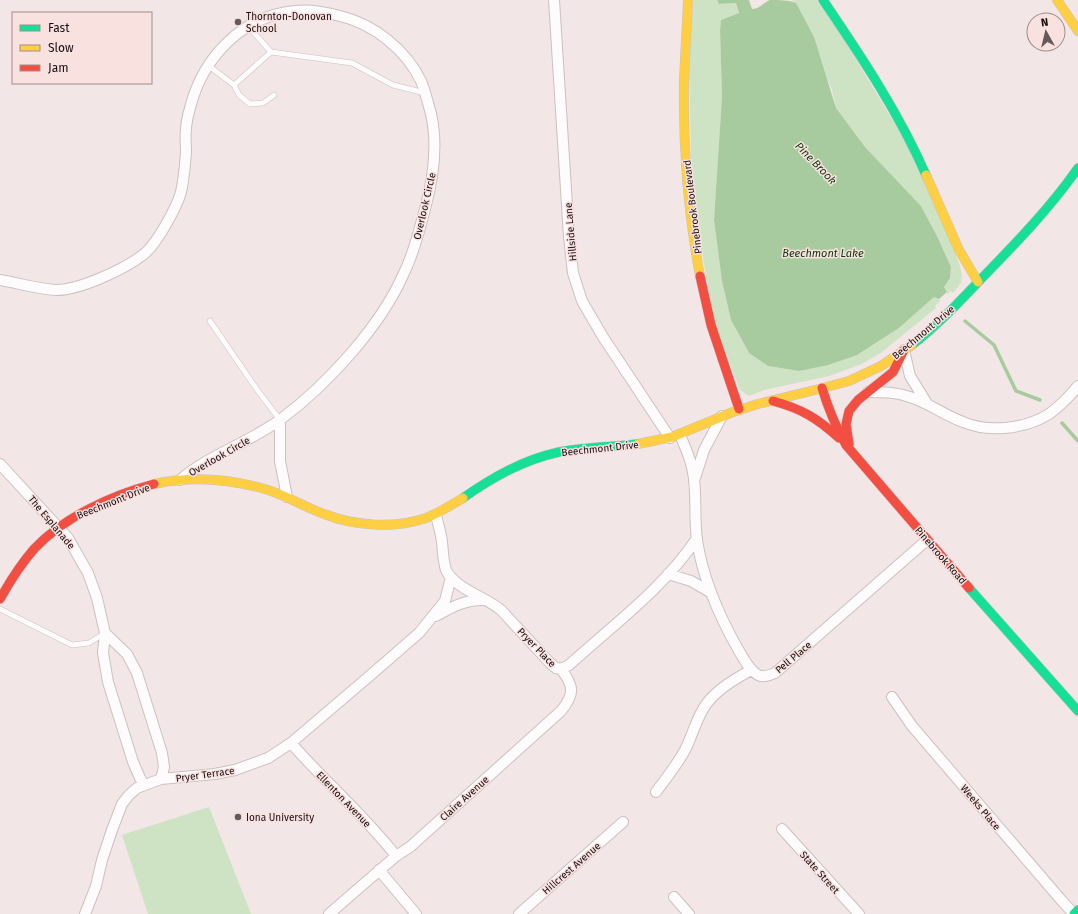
<svg xmlns="http://www.w3.org/2000/svg" width="1078" height="914" viewBox="0 0 1078 914" font-family="'Fira Sans',sans-serif">
<style>
.green{fill:#cde3c3}
.water{fill:#a7cb9f}
.lines{fill:none;stroke-linecap:round;stroke-linejoin:round}
.stream{stroke:#a7cb9f;stroke-width:3.5}
.lane-casing{stroke:#cbc1c1;stroke-width:6}
.street-casing{stroke:#cbc1c1;stroke-width:12}
.fast-casing{stroke:#cbc1c1;stroke-width:10}
.slow-casing{stroke:#cbc1c1;stroke-width:10}
.jam-casing{stroke:#cbc1c1;stroke-width:10}
.lane{stroke:#fdfbfb;stroke-width:5}
.street{stroke:#fdfbfb;stroke-width:10}
.fast{stroke:#16e098;stroke-width:9}
.slow{stroke:#ffcf43;stroke-width:9}
.jam{stroke:#f24e42;stroke-width:9}
.poi-dot{fill:#635a5a;stroke:#f9e1e0;stroke-width:1.5}
.labels{text-anchor:middle;stroke-width:3;stroke-linejoin:round;paint-order:stroke}
.poi-label{font-size:10px;fill:#150e0e;stroke:#f9e1e0;text-anchor:start}
.street-label{font-size:10px;fill:#150e0e;stroke:#f9e1e0}
.water-label{font-size:11px;font-style:italic;fill:#0e3409;stroke:#f9e1e0}
</style>
<rect width="100%" height="100%" fill="#f3e6e6"/>
<path class="green" d="M693,0H717L719,4L736,3L739,13L721,20L720,30L722,97L714,220L722,281L731,320L749,353L768,366L799,371L857,355L899,328L934,297L939,299L940,301L935,306L936,308L882,352L862,364L829,376L764,390L749,396L740,390L715,323L692,200L689,68Z
M792,0H817L828,13L909,147L950,239L960,266L962,276L961,283L953,293L951,291L948,294L944,287L950,278L951,267L937,236L921,206L865,147L836,108L832,90L796,3Z
M209,807L251,914H148L122,835Z"/>
<path class="water" d="M717,0H749L752,9C760,9 764,2 770,0C778,0 790,0 796,3L814,37L836,108L865,147L921,206L937,236L951,267L950,278L944,287L947,292L939,299L934,297L899,328L857,355L828,365L799,371L768,366L749,353L731,320L722,281L714,220L722,97L720,30L721,20L739,13L736,3L719,4Z"/>
<g class="lines">
<path class="stream" d="M965,321L994,345L1016,391L1040,400
M1062,423L1078,441"/>
<defs>
<path id="lane" d="M271,52L352,63L393,85L425,93
M209,66L234,85L239,95L250,104L263,103L274,95
M234,85L271,52L248,26
M210,321L258,391L280,420
M0,609L72,645L89,643L105,633"/>
<path id="street" d="M554,0L569,237L573,273L582,301L603,337L670,438
M0,280C18,283 37,289 56,290C80,290 125,269 144,254C156,245 177,207 181,192C184,179 185,165 186,152C186,145 185,137 186,130C186,122 188,115 190,108C203,57 242,16 295,11C310,9 325,12 340,16C374,24 406,50 421,81C424,88 426,96 428,103C439,136 434,176 425,209C419,231 414,253 404,273C381,326 327,385 281,419C249,443 210,454 180,480
M904,350L910,376L926,402
M868,392C882,392 896,392 910,397C929,403 944,415 963,422C989,433 1025,429 1049,414C1060,406 1069,397 1078,386
M280,420V461L287,497
M680,435C685,447 691,459 693,472C697,494 694,518 697,540C703,580 719,616 739,651C744,659 749,670 758,675C763,678 770,675 775,673L927,540
M0,464L68,538L88,573L97,598L105,633L103,653L108,682L133,762L140,778L144,785
M695,478L704,450L722,416
M436,515C438,524 441,533 442,542C443,551 443,561 446,570C455,589 486,597 501,610L551,664L556,668L561,669L569,665C613,625 664,588 697,538
M668,574L691,581L710,592
M436,616C452,607 466,599 485,600
M105,633L127,654L137,673L162,753L164,767L161,779
M892,697L912,726L1062,901L1074,914
M291,743C325,782 364,815 396,856
M656,792C666,778 678,764 686,748C693,734 697,716 707,703C719,688 735,679 751,670
M782,829L859,914
M379,870L416,914
M674,897L689,914
M85,914L96,886L102,860L112,830L122,804L129,795L137,788L161,779L215,774L235,770L268,758L291,743L373,673L419,633L445,601L451,577
M329,914L396,856L410,847L561,711C575,694 574,686 561,669
M519,914L623,822"/>
<path id="fast" d="M823,0C861,56 899,113 926,175
M912,345C937,326 960,301 982,278C1016,243 1050,208 1078,168
M463,498C493,477 523,460 559,452C585,447 612,447 638,444
M969,588L1078,711
M1074,914L1078,910"/>
<path id="slow" d="M688,0C687,27 685,55 684,82C683,147 688,213 700,276
M1057,0L1078,31
M926,175L959,250L978,282
M638,444L672,437L733,412L758,404L819,389L849,381L881,366L912,345
M154,484C191,476 231,479 268,490C287,496 305,507 324,514C355,526 394,529 426,518C439,513 451,505 463,498"/>
<path id="jam" d="M700,276L711,325L739,409
M822,388C828,408 836,427 846,445L969,588
M773,401C802,409 817,418 839,438
M849,444L846,424L849,411L858,400L893,372L904,350
M0,599C10,581 21,564 34,549C64,517 112,495 154,484"/>
</defs>
<use href="#lane" class="lane-casing"/>
<use href="#street" class="street-casing"/>
<use href="#fast" class="fast-casing"/>
<use href="#slow" class="slow-casing"/>
<use href="#jam" class="jam-casing"/>
<use href="#lane" class="lane"/>
<use href="#street" class="street"/>
<use href="#fast" class="fast"/>
<use href="#slow" class="slow"/>
<use href="#jam" class="jam"/>
</g>
<g class="poi-dot">
<circle cx="238" cy="22" r="4"/>
<circle cx="238" cy="817" r="4"/>
</g>
<g class="labels">
<g class="poi-label">
<text x="246" y="20">Thornton-Donovan<tspan x="246" dy="12">School</tspan></text>
<text x="246" y="821">Iona University</text>
</g>
<g class="street-label">
<text transform="translate(424 206) rotate(-77)" y="4">Overlook Circle</text>
<text transform="translate(692 207) rotate(-97)" y="4">Pinebrook Boulevard</text>
<text transform="translate(570 232) rotate(-95)" y="4">Hillside Lane</text>
<text transform="translate(923 332) rotate(-40)" y="4">Beechmont Drive</text>
<text transform="translate(600 448) rotate(-6)" y="4">Beechmont Drive</text>
<text transform="translate(219 456) rotate(-30)" y="4">Overlook Circle</text>
<text transform="translate(113 501) rotate(-22)" y="4">Beechmont Drive</text>
<text transform="translate(52 522) rotate(50)" y="4">The Esplanade</text>
<text transform="translate(941 555) rotate(49)" y="4">Pinebrook Road</text>
<text transform="translate(537 647) rotate(46)" y="4">Pryer Place</text>
<text transform="translate(793 657) rotate(-40)" y="4">Pell Place</text>
<text transform="translate(205 774) rotate(-8)" y="4">Pryer Terrace</text>
<text transform="translate(464 798) rotate(-42)" y="4">Claire Avenue</text>
<text transform="translate(344 799) rotate(46)" y="4">Ellenton Avenue</text>
<text transform="translate(981 807) rotate(50)" y="4">Weeks Place</text>
<text transform="translate(571 868) rotate(-41)" y="4">Hillcrest Avenue</text>
<text transform="translate(820 872) rotate(48)" y="4">State Street</text>
</g>
<g class="water-label">
<text transform="translate(816 163) rotate(46)" y="4">Pine Brook</text>
<text x="823" y="257">Beechmont Lake</text>
</g>
</g>
<rect x="12" y="12" width="140" height="72" fill="#f9e1e0" stroke="#9e8d8c"/>
<rect x="20" y="25" width="20" height="6" fill="#16e098" stroke="#9e8d8c"/>
<text x="48" y="32" font-size="12" fill="#150e0e">Fast</text>
<rect x="20" y="45" width="20" height="6" fill="#ffcf43" stroke="#9e8d8c"/>
<text x="48" y="52" font-size="12" fill="#150e0e">Slow</text>
<rect x="20" y="65" width="20" height="6" fill="#f24e42" stroke="#9e8d8c"/>
<text x="48" y="72" font-size="12" fill="#150e0e">Jam</text>
<g transform="translate(1046 32) rotate(352)"><circle r="19" fill="#f9e1e0" stroke="#9e8d8c"/>
<path d="M0-3L7 15L0 10L-7 15Z" fill="#635a5a"/>
<text y="-6" font-size="11" font-weight="bold" text-anchor="middle" fill="#150e0e">N</text>
</g>
</svg>
